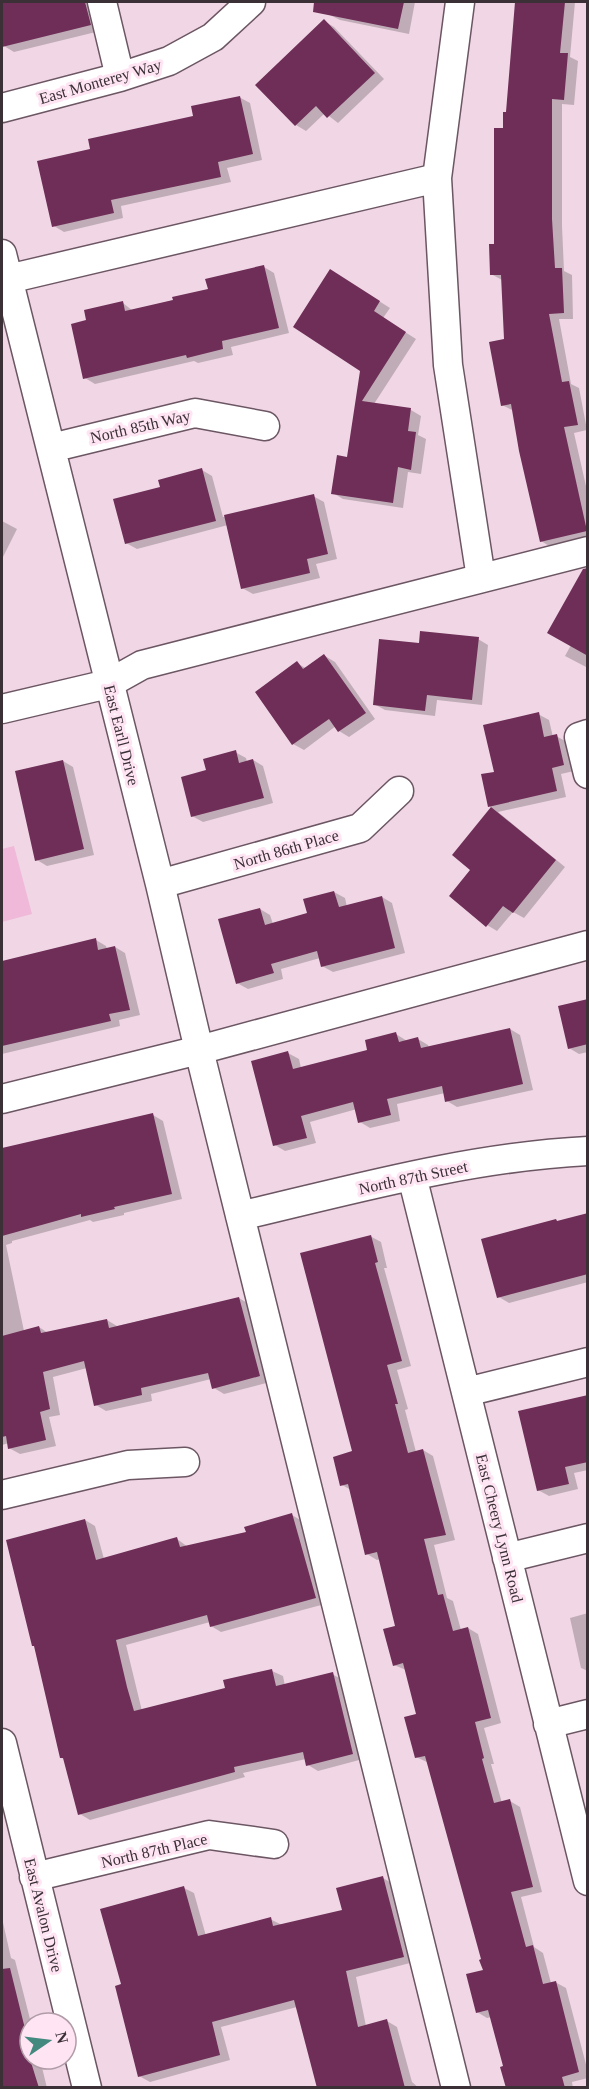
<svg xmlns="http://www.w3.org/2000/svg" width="589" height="2089" viewBox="0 0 589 2089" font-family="Georgia,serif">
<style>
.green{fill:#f0b9d9}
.shadow{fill:#0003}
.building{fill:#6e2e57}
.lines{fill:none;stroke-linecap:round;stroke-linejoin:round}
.minor-casing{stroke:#6c5663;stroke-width:31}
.minor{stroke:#fff;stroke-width:28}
.labels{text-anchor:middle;stroke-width:6;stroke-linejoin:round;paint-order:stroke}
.street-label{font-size:16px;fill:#3a3036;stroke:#ffe4f3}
</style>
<rect width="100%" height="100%" fill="#f1d7e5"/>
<path class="green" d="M14,846L32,914L2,922V849Z"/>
<path class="shadow" d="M2,2H94L100,31L14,52L4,46L2,36Z
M342,2H415L409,34L340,20L330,15Z
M517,2H575L570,57L578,61L574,105L562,104V226L564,271L572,275L573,319H559L571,384L579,388L587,430L574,433L588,495V538L551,547L541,541L514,411L502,405L505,340L502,280L491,274Z
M324,21L334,27L384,79L338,123L325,113L306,131L296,125Z
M239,97L250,103L262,160L227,168L231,182L121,206L123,218L64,232L54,226L92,150L195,117Z
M264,267L274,273L289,333L231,347L233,355L198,363L194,361L95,384L85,378L88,322L123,303L133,311L210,290Z
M341,277L390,308L383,318L416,339L374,404L411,410L421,416L418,435L426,439L421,474L408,472L403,508L343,499L333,493L348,459L362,370Z
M202,470L212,476L223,517L313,496L324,502L337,559L316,564L320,578L253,594L242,588L228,525L137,549L126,543L162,488Z
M2,521L17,529L2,559Z
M588,592V668L565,656L571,645Z
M478,639L488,645L482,705L437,700L435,716L385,710L374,704L420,645Z
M325,656L335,662L375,719L349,737L339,731L336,726L304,750L293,744L297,663L307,669Z
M538,714L549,720L553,737L556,736L567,742L574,771L561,774L566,797L498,812L565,867L524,918L513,912L497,931L487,925L472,870L454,854L492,808L489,806L495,773Z
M235,752L246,758L247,762L253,760L263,766L273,803L203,822L192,816L208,771Z
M63,761L73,767L94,855L47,866L37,860Z
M334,892L345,898L347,907L382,897L392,903L405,953L333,972L322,966L320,958L281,969L283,979L248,989L237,983L260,909L270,915L273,924L309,914Z
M96,940L106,946L107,949L115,947L125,953L140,1015L119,1020L120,1026L2,1054V964Z
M588,1000V1052L579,1054L569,1048Z
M510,1029L520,1035L533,1090L457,1107L447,1101L445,1093L397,1104L400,1121L370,1128L360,1122L357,1109L310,1122L316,1143L285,1151L275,1145L288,1053L299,1059L301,1068L369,1051L396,1034L407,1041L418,1039L428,1045L429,1048Z
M153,1115L163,1121L182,1199L124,1213V1215L93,1222L90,1220L12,1241V1243L6,1245L24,1331L39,1327L48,1333L107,1320L117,1326L239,1298L249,1304L270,1382L224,1394L214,1388L211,1379L151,1394L152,1401L106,1411L96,1405L87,1368L53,1377L60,1415L49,1417L56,1446L20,1454L9,1448V1443L2,1445V1149Z
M588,1215V1282L509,1303L499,1297L559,1222Z
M370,1236L381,1242L387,1268H384L411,1366L397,1370L408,1409L405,1410L416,1452L423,1450L433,1456L455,1540L434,1545L447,1598L453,1601L461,1630L468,1628L478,1634L501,1723L484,1728L494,1764H491L502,1803L510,1801L520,1807L542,1892L521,1897L534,1947L543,1953L551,1983L555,1982L566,1988L588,2072V2078L572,2082L573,2088H507L505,2067L492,2017L487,2018L477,2012L484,1971L483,1960L429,1763L416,1757L418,1715L406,1670L394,1665L397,1627L381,1559L377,1560L367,1554L351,1490L342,1485L354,1452Z
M588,1396V1470L574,1473L578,1489L549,1496L538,1490Z
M292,1515L302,1521L325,1604L221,1632L211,1626L210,1622L126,1645L142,1711L227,1689L272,1671L283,1676L285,1686L332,1674L343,1680L363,1759L318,1771L308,1765L306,1759L243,1773L245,1777L90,1820L80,1814L65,1759L61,1758L85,1520L95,1526L104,1559L177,1539L188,1547L248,1533Z
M588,1613V1671L581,1668L570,1618Z
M383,1878L393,1884L414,1962L356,1977L366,2026L387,2021L397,2027L412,2082L419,2088H321L297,2007L221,2027L230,2060L150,2082L139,2076L122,1985L184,1888L194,1893L206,1936L270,1919L282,1925L344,1911Z
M2,1918L11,1958L15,1960L31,2023L30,2059H40L47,2088H2Z"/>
<path class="building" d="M2,2H85L91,25L2,47Z
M314,2H404L398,29L313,12Z
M515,2H565L560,53H568L564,100L552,99V219L555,268H562L564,313L549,314L562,382L569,381L578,425L564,427L587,531L540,542L519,451L511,404L501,406L489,342L504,339L501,275H490L489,244H494V128H503V112H506Z
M324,19L375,73L327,118L316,106L295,126L255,85Z
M240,96L253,154L218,162L221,177L111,200L114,213L52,227L37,161L90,149L88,139L193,116L191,106Z
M264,265L279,328L222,341L223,349L187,358L186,355L83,379L71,324L86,320L84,310L123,301L125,311L173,300L172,297L208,289L205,279Z
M330,269L380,301L374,311L406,332L362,401L411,408L408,431L416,432L411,470L398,467L393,503L331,494L337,455L347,457L360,371L293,327Z
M202,468L216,521L125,544L113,499L160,487L158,480Z
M314,494L328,554L307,559L310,573L241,589L224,515Z
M588,568V656L547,633L583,569Z
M420,631L479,637L472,700L427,695L425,711L373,705L379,639L419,643Z
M324,654L366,713L338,732L329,719L292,745L255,692L297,661L303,669Z
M539,712L544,737L557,734L564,765L552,768L557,791L488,807L481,774L494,772L483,725Z
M236,750L239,763L253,759L264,798L191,817L181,777L206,770L203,759Z
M63,760L84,849L35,861L15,771Z
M491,807L556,860L513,913L503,906L486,927L449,896L470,870L452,855Z
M334,891L339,907L382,896L395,948L321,967L317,951L271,964L274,973L236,984L218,919L260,908L265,925L307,913L303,899Z
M96,938L98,950L115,946L130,1010L109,1014L111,1021L2,1046V961Z
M588,999V1044L568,1049L558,1006Z
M510,1028L523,1084L445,1102L442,1086L387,1099L391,1115L358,1123L353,1102L301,1116L307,1138L273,1146L251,1061L288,1051L293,1069L367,1050L365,1040L396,1032L399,1042L418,1037L421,1048Z
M153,1113L172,1194L114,1207L115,1209L81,1217V1214L2,1236V1148Z
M588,1213V1274L497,1298L481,1239L556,1219L557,1221Z
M371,1235L378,1262L375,1263L402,1361L387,1365L398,1404H395L408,1453L423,1449L446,1535L424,1539L438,1595L443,1594L453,1631L468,1627L491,1718L475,1722L484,1758L482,1759L494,1803L510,1799L533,1887L511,1892L526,1947L533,1945L543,1984L556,1981L579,2072L562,2077L565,2088H506L500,2067L503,2066L488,2010L476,2013L466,1974L483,1970L479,1960L481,1959L425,1756L415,1758L404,1717L416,1714L403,1663L393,1666L383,1629L395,1626L377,1552L365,1555L348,1484L340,1486L333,1457L352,1451L300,1253Z
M239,1297L260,1376L212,1389L208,1373L141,1388L142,1395L94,1406L84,1361L43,1372L50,1409L40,1412L46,1440L8,1449L6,1436L2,1437V1336L39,1326L41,1333L107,1319L109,1328Z
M588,1395V1462L565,1467L569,1484L537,1491L518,1411Z
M292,1513L316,1598L210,1627L207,1615L116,1640L127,1687L134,1711L225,1688L223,1680L272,1669L276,1686L333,1672L353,1754L306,1766L303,1752L234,1767L235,1772L78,1815L63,1758H60L34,1646H32L6,1540L85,1519L96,1560L177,1537L180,1547L246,1532L244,1527Z
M383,1876L404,1957L346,1971L358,2027L387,2019L405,2088H317L294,2000L212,2022L220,2055L138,2077L115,1986L121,1984L100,1909L184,1886L198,1936L271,1917L273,1926L342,1910L336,1888Z
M10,1968L30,2049V2059L39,2088H2V1969Z"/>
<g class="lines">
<defs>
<path id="minor" d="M102,2L120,77
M460,2L437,178L448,365L481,578
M2,108L120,77L169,61L213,37L251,2
M2,254L160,884L199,1050L456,2088
M8,279L437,178
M51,448L195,413L265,426
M2,709L108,684L142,665L588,551
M588,734L579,737L588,774
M160,884L360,828L399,791
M2,1099L199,1050L588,945
M412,1176L588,1881
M240,1216C355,1189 469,1157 588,1151
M466,1392L588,1362
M2,1495L128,1465L185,1462
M507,1558L588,1538
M548,1724L588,1714
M2,1743L87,2088
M34,1877L209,1835L274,1844"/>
</defs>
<use href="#minor" class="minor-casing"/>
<use href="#minor" class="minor"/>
</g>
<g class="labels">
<g class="street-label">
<text transform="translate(100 81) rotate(-16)" y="6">East Monterey Way</text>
<text transform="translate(140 426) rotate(-13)" y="6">North 85th Way</text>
<text transform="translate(122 735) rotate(76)" y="6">East Earll Drive</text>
<text transform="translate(286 849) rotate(-16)" y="6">North 86th Place</text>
<text transform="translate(413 1177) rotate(-12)" y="6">North 87th Street</text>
<text transform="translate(500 1528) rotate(76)" y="6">East Cheery Lynn Road</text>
<text transform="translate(154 1850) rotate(-13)" y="6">North 87th Place</text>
<text transform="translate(44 1915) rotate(76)" y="6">East Avalon Drive</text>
</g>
</g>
<rect width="589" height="2089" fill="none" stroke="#3a3036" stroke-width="6"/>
<g transform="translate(48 2041) rotate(76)"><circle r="28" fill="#ffe4f3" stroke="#b09ca7" stroke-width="1.5"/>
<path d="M0-4.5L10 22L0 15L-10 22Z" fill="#43897f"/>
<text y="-9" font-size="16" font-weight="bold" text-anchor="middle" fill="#3a3036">N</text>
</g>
</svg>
